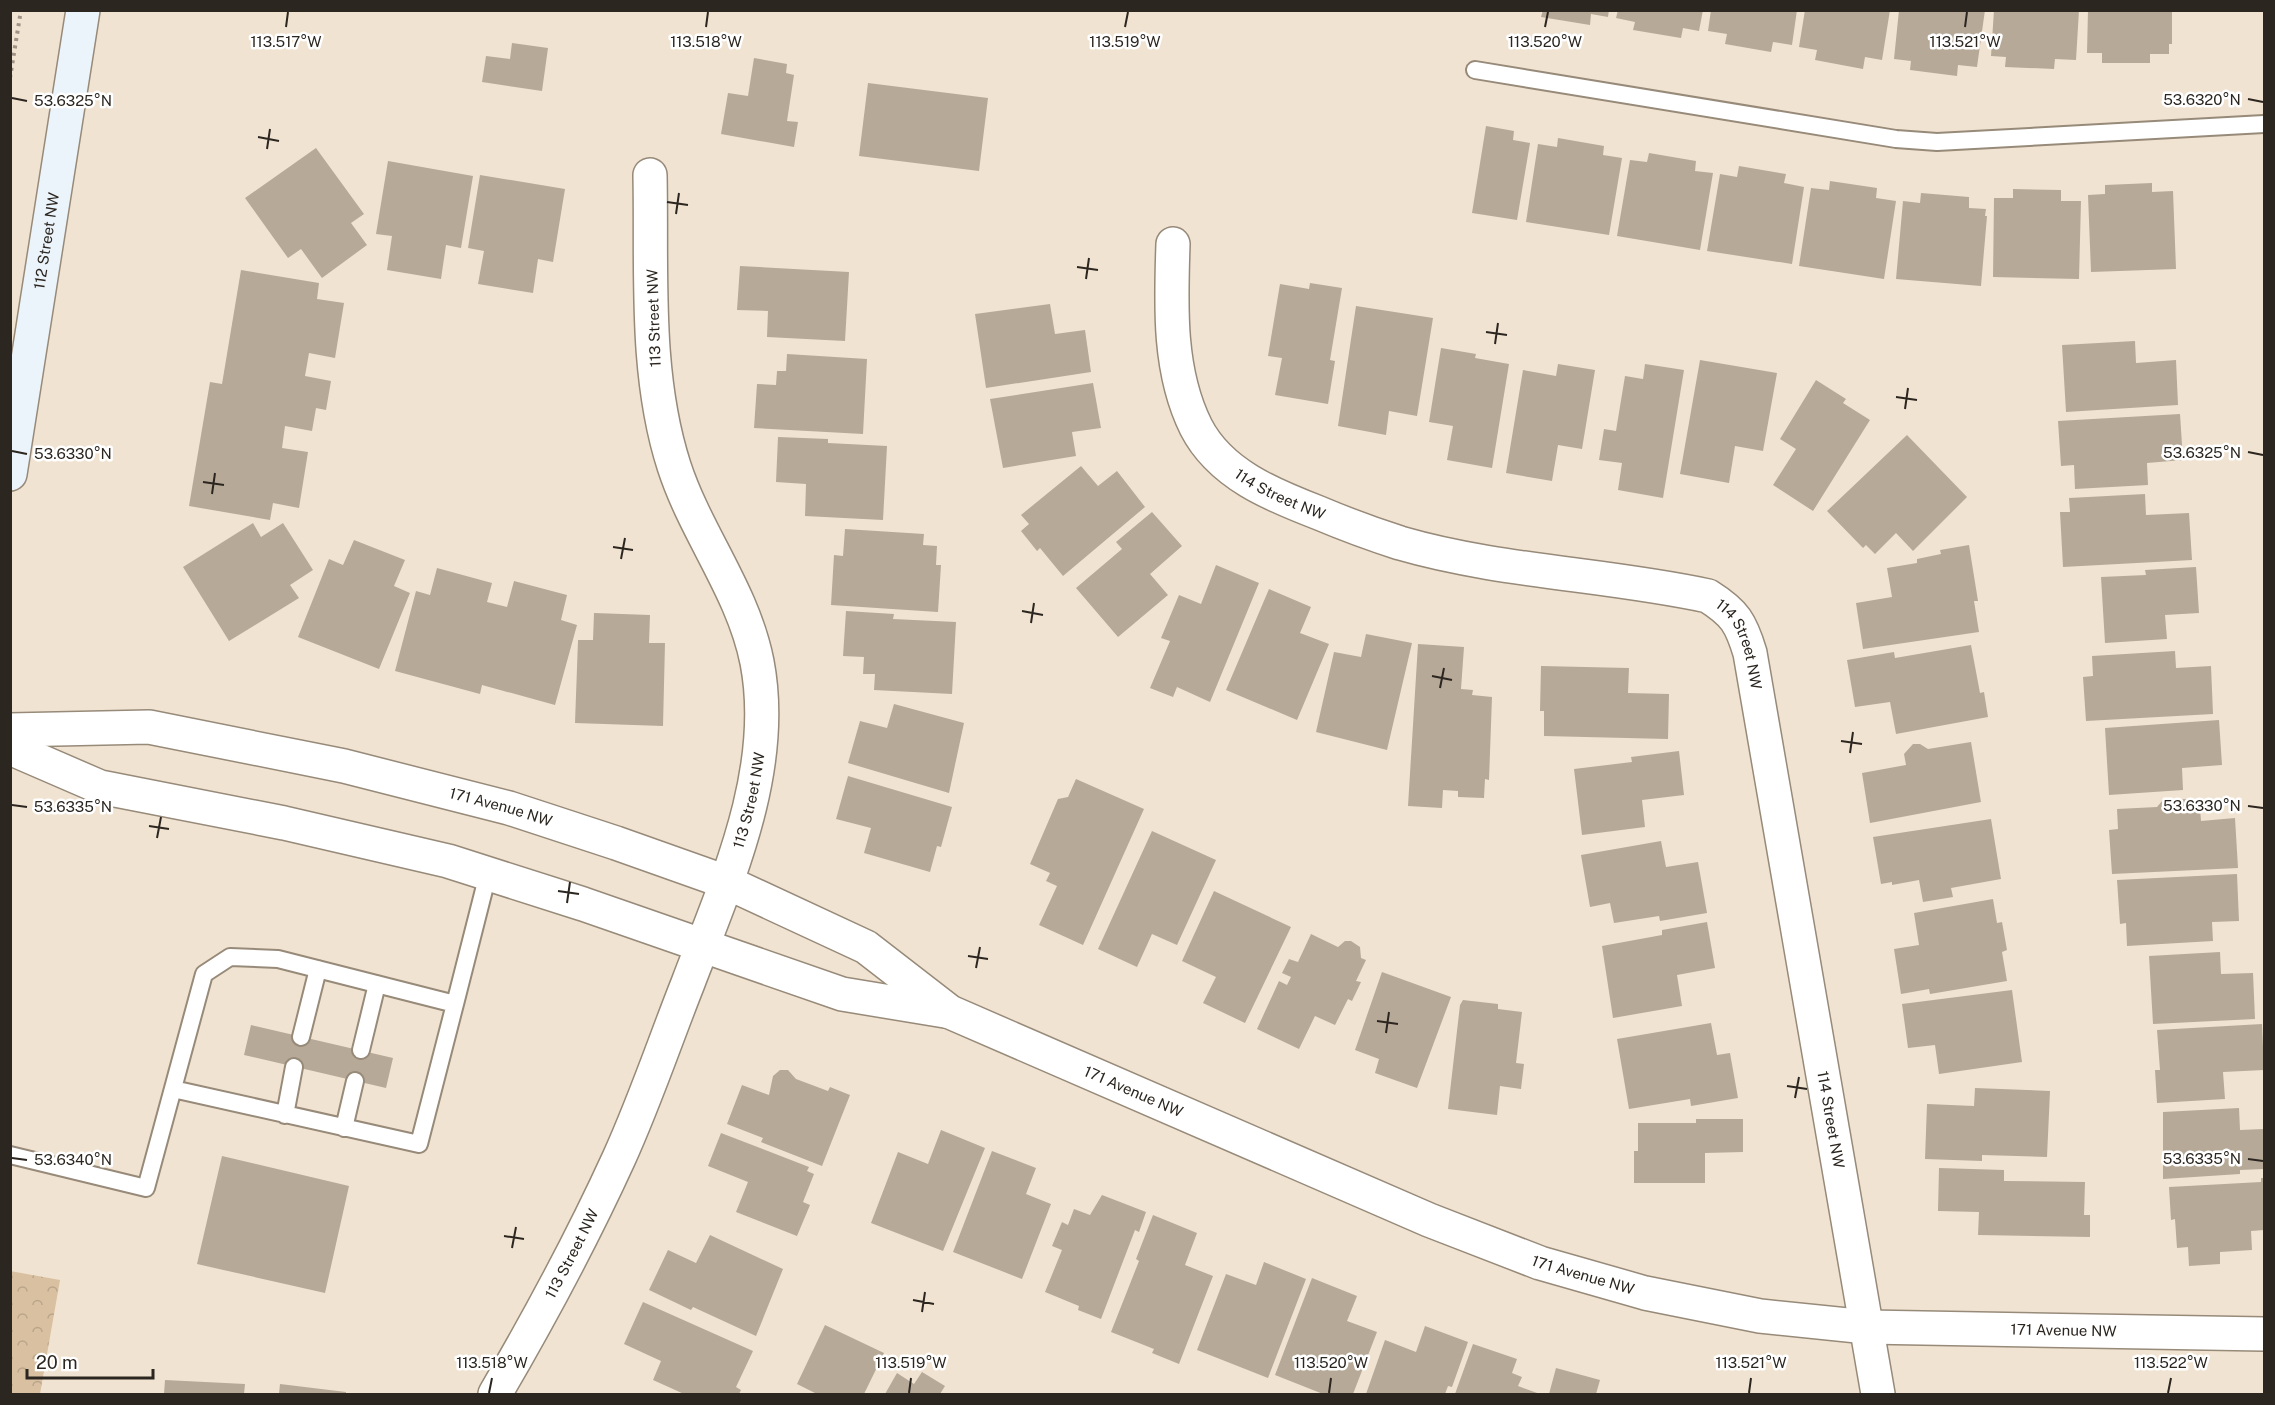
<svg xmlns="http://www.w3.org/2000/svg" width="2275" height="1405" viewBox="0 0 2275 1405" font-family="'Public Sans',sans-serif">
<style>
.forest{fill:url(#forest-crowns)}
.building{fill:#b6a998}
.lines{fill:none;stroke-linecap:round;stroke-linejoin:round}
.service-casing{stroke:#978a79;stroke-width:20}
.minor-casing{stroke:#978a79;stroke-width:36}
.tertiary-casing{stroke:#978a79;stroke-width:36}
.secondary-casing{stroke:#978a79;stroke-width:36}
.path{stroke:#9e9386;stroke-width:4;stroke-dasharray:3 4.5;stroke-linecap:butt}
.service{stroke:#fff;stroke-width:16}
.minor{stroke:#fff;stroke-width:33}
.tertiary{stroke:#fff;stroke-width:33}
.secondary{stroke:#ecf4fb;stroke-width:33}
.ticks{fill:none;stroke:#2c2620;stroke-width:2}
.labels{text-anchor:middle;stroke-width:5;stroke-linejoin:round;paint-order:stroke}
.street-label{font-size:15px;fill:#2c2620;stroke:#fff}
.ticks-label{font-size:15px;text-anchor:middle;fill:#2c2620;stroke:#fff;stroke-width:5;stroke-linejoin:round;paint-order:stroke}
</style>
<defs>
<pattern id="forest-crowns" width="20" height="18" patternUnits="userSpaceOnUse" patternTransform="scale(1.5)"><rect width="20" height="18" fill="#d8c0a1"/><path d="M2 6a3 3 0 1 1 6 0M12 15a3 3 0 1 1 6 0" fill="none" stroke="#baa58a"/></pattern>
</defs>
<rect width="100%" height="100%" fill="#f1e3d1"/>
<path class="forest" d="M10,1271L60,1280L40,1394H11Z"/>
<path class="building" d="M1543,10H1609L1608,17L1591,14L1590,25L1541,17Z
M1618,10H1703L1699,31L1683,28L1681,38L1633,30L1635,22L1616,18Z
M1711,10H1797L1792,45L1773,42L1771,52L1725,44L1727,34L1708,31Z
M1805,10H1890L1882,60L1865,57L1863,69L1815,60L1817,50L1799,47Z
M1899,10H1985L1977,67L1958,65L1957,76L1910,70L1911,61L1894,59Z
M1994,10H2079L2076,60L2055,59L2054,69L2005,67L2006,57L1991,56Z
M2088,10H2172V44H2169V54H2150V63H2102V53H2087Z
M512,43L548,48L542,91L482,82L486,56L510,59Z
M754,58L787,64L786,73L794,75L787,121L798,122L794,147L721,134L728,93L748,96Z
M868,83L988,98L979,171L859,156Z
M1486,126L1514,131L1513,140L1530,143L1517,220L1472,213Z
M1558,138L1604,146L1603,155L1622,158L1609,235L1526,222L1538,144L1557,147Z
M316,148L364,214L351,223L367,245L322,278L301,249L288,258L245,198Z
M1649,153L1696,161L1695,171L1713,173L1700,250L1617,236L1630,160L1647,162Z
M388,161L473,176L461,248L446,245L441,279L387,270L392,236L376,234Z
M1739,166L1786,174L1784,183L1804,187L1792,264L1707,251L1720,174L1737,177Z
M480,175L565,189L553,262L538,259L533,293L478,284L484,251L468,248Z
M1830,181L1877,188L1876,198L1896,201L1884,279L1799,266L1811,188L1829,190Z
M2152,183V192L2173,191L2176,269L2091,272L2088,195L2105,194V185Z
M2013,189L2061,190V201H2081L2079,279L1993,277L1994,198H2013Z
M1921,193L1969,197V208L1986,209L1985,216H1987L1981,286L1896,279L1903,201L1920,203Z
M740,266L849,272L845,341L767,337L768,311L737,310Z
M241,270L319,283L317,299L344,303L335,358L309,353L305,376L331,381L326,410L316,408L312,431L285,426L282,448L308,452L299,508L273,503L270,520L189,506L210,382L222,384Z
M1310,283L1342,288L1330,360L1335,361L1328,404L1275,395L1282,358L1268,356L1280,284L1309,289Z
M1050,304L1055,334L1085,330L1091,372L986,388L975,314Z
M1356,306L1433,318L1417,416L1389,411L1386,435L1338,426Z
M2135,341L2136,363L2176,360L2178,405L2066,412L2062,345Z
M1441,348L1476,354L1475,358L1509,364L1492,468L1447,460L1453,426L1429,422Z
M787,354L867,359L863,434L754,428L757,384L776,385L777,371H786Z
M1700,360L1777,373L1763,451L1735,446L1729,483L1680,474Z
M1558,364L1595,370L1582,449L1558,445L1552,481L1506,473L1523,370L1556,376Z
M1645,364L1684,370L1663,498L1618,490L1622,463L1599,460L1604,429L1616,431L1625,376L1643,379Z
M1816,380L1846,399L1843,403L1870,420L1813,511L1773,485L1796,449L1780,439Z
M1093,383L1101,428L1072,432L1076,456L1003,468L990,399Z
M2180,414L2183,460L2147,463L2148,485L2075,489L2074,465L2061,466L2058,421Z
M1907,435L1967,497L1913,551L1896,533L1875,554L1866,545L1863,548L1827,511Z
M778,437L828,439V443L887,446L883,520L805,516L806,484L776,482Z
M1081,466L1098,486L1117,471L1145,507L1063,576L1040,548L1037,551L1021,531L1029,524L1021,515Z
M2145,494L2146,515L2189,513L2192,560L2063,567L2060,512H2070L2069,498Z
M1152,512L1182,546L1150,574L1168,595L1118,637L1076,588L1122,549L1116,542Z
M253,523L261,537L283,523L313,570L290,585L299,598L229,641L183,567Z
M845,529L924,534L923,545L937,546L936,565H941L938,612L831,605L834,555L843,556Z
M354,540L405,560L394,586L410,593L379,669L298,637L329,559L343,565Z
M1969,545L1978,601H1974L1979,632L1863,649L1856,603L1892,597L1887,568L1917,563V559L1941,554L1940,550Z
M1216,565L1259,583L1210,702L1177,687L1173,697L1150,688L1170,641L1161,638L1179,595L1201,604Z
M2196,567L2199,613L2165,615L2167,639L2105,643L2101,577L2146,575L2145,570Z
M437,568L492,583L487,602L507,607L514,581L567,595L561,620L577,625L555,705L482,685L480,694L395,671L416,591L430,595Z
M1269,589L1311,607L1300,633L1329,644L1297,720L1226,690Z
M846,611L894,614L893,619L956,622L952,694L874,690L875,674H863L864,657L843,656Z
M594,613L650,615L649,643H665L663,726L575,723L578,640H593Z
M1366,634L1412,643L1387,750L1316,732L1334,652L1361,657Z
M1418,644L1464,647L1461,689L1473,690L1472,695L1492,697L1489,780L1485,779L1484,798L1458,797V791L1443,790L1442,808L1408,806Z
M1971,645L1980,693L1984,692L1988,717L1896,734L1890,702L1855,707L1847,660L1894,652L1895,658Z
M2175,651L2176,668L2211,666L2213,714L2086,721L2083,677L2093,676L2092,656Z
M1541,666L1629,668L1628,693L1669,694L1668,739L1544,736V711H1540Z
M894,704L964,723L949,793L848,763L860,721L887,728Z
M2219,720L2222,765L2182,768L2183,790L2109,795L2105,728Z
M1971,742L1981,802L1870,823L1862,773L1906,765L1904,754L1913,744H1920L1928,749Z
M1679,751L1684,795L1642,800L1645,827L1582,835L1574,769L1632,762L1631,757Z
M848,776L952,807L941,847L937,846L930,872L864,853L871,828L836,819Z
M1076,779L1144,809L1083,945L1039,925L1057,886L1046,881L1050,873L1030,864L1058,799L1068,797Z
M2188,799L2200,808L2201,821L2235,818L2238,868L2112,874L2109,830L2118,829L2117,809L2157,807L2163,800Z
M1991,819L2001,879L1951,888L1953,897L1923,902L1919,880L1892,885V882L1881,884L1873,837Z
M1152,831L1216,860L1177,945L1152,934L1137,967L1098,949Z
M1661,841L1666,867L1698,862L1707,913L1660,921L1659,916L1614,923L1610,903L1590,907L1581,855Z
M2237,874L2239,921L2212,922L2213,941L2127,946L2126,923L2120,924L2117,880Z
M1214,891L1291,927L1245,1023L1203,1003L1216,977L1182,961Z
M1993,899L1997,923L2002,922L2007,950L2002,952L2007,981L1930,994L1929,989L1901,994L1894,949L1919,945L1914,913Z
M1707,922L1715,968L1677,975L1682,1006L1613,1018L1602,946L1662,935V930Z
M1311,934L1338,947L1345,941H1351L1360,947L1361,958L1366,960L1356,981L1361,982L1352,1001L1348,999L1335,1025L1315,1016L1299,1049L1257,1029L1279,981L1287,985L1291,977L1282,973L1289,959L1298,962Z
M2220,952L2221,974L2253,973L2255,1019L2153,1024L2149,956Z
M1382,972L1451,997L1417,1088L1375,1073L1379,1059L1355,1050Z
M2012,990L2022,1062L1939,1074L1935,1045L1908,1048L1902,1004Z
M1463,1000L1498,1004V1009L1522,1012L1516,1063L1524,1064L1521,1089L1500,1086L1497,1115L1448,1109L1460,1005Z
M1711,1023L1717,1055L1730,1053L1738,1098L1691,1106L1690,1099L1629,1109L1617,1039Z
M2262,1024L2264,1070L2223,1072L2225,1099L2157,1103L2155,1070H2160L2157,1030Z
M251,1025L393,1058L386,1088L244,1055Z
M780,1070H788L796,1079L828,1091L830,1087L850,1095L822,1166L761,1142L763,1138L727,1124L742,1085L769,1095L773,1076Z
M1975,1088L2050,1091L2047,1157L1982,1155V1161L1925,1159L1927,1104L1974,1106Z
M2239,1108L2240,1130L2264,1129V1169L2240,1170V1174L2163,1179V1112Z
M1696,1119H1743V1152L1705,1153V1183H1634V1151H1638V1123H1696Z
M941,1130L985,1148L943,1251L871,1223L898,1152L928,1164Z
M721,1133L809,1167L807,1171L814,1174L803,1202L810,1205L797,1236L736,1212L748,1182L708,1166Z
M992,1151L1036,1168L1026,1194L1051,1204L1022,1279L953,1252Z
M222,1156L349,1186L325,1293L197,1264Z
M1939,1168L2004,1170V1181L2085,1182L2084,1215H2090V1237L1978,1235L1979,1212L1938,1211Z
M2261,1178H2264V1230L2251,1231L2252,1250L2220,1252V1264L2189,1266L2188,1247L2177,1248L2175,1219L2171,1220L2169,1187L2261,1182Z
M1102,1195L1146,1212L1139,1232L1135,1230L1101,1319L1078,1310L1079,1306L1045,1292L1062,1250L1052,1246L1062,1222L1068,1225L1074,1209L1090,1215Z
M1153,1215L1197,1233L1185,1265L1213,1276L1179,1364L1152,1353L1154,1349L1111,1332L1139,1261L1136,1259Z
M710,1235L783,1269L756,1336L693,1307L691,1310L649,1290L668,1250L696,1263Z
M1264,1262L1306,1279L1268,1378L1197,1350L1226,1274L1256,1285Z
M1312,1278L1357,1296L1347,1321L1377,1332L1353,1394H1323L1275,1375Z
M643,1302L753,1351L736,1387L741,1390L739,1394H684L653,1380L661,1361L624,1344Z
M825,1325L884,1353L864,1394H817L797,1384Z
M1425,1326L1468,1342L1452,1387L1448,1386L1445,1394H1366L1385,1340L1416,1352Z
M1473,1344L1517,1359L1512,1373L1522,1377L1518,1386L1540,1394H1455Z
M1556,1368L1600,1380L1596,1394H1549Z
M922,1372L945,1386L940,1394H885L897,1373L914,1384Z
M165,1380L245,1384L244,1394H164Z
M280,1384L346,1392V1394H279Z"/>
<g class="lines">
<defs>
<path id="service" d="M1475,70L1896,139L1937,142L2264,124
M301,1037L318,969
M361,1050L377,984
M173,1089L419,1144L455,1004
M285,1115L294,1067
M344,1128L355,1081
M10,1155L146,1188L204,974L230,957L278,959L455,1004L488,874"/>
<g id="minor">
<path id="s1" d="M1173,244C1171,304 1168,371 1196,427C1220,474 1272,495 1319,513C1345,524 1372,534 1400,543C1500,572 1606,574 1708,596C1735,613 1741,623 1750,653L1878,1394"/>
<path id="s2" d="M495,1394C540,1317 582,1239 619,1158C645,1101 665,1041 688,983C726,883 778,771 757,662C743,591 696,534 674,466C644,373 652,270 650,175"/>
</g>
<g id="tertiary">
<path id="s3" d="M10,730L149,727L344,766L509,808L616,843L726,882L866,947L950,1012L1429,1220L1540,1263L1645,1293L1760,1316L1867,1327L2264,1334"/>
<path d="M10,748L100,787L284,823L448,861L583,904L842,994L945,1011"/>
</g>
<g id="secondary">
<path id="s4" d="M10,474L83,10"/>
</g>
</defs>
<use href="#service" class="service-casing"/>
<use href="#minor" class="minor-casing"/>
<use href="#tertiary" class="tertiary-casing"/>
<use href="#secondary" class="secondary-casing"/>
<path class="path" d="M10,78L21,10"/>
<use href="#service" class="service"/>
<use href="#minor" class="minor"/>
<use href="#tertiary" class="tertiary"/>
<use href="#secondary" class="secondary"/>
</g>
<path class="ticks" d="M286,27L288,12M706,27L708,12M1125,27L1128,12M1545,27L1548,12M1965,27L1967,12M12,98L27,101M2248,99L2263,102M258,137L279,141M267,149L270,129M667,202L688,205M676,214L679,193M1077,267L1098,270M1086,279L1089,258M1486,332L1507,335M1495,344L1498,323M1896,397L1917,400M1905,409L1908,388M12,451L27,454M2248,452L2263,455M203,482L224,485M212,494L215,473M613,547L633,550M621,559L625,538M1022,611L1043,615M1031,623L1034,603M1432,676L1452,680M1440,688L1444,668M1841,741L1862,744M1850,753L1853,732M12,805L27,807M2248,806L2263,808M149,826L169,829M157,838L161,817M558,891L579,894M567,903L570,882M968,956L988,959M976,968L980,947M1377,1021L1398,1024M1386,1033L1389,1012M1787,1086L1807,1089M1795,1098L1799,1077M12,1158L27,1160M2248,1159L2263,1161M504,1236L524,1239M512,1248L516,1227M913,1300L934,1304M922,1312L925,1292M489,1393L492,1378M909,1393L911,1378M1329,1393L1331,1378M1749,1393L1751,1378M2168,1393L2171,1378"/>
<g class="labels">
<g class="street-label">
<text dy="5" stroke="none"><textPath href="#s4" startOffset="236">112 Street NW</textPath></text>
<text transform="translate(654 318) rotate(-92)" y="5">113 Street NW</text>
<text dy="5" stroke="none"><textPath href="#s1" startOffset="297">114 Street NW</textPath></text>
<text dy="5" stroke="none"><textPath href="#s1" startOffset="800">114 Street NW</textPath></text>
<text dy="5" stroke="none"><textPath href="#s2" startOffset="648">113 Street NW</textPath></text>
<text dy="5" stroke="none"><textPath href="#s3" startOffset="500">171 Avenue NW</textPath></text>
<text dy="5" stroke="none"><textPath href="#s3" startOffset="1198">171 Avenue NW</textPath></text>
<text dy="5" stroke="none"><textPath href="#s1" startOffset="1286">114 Street NW</textPath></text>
<text dy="5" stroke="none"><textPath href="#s2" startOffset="160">113 Street NW</textPath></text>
<text dy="5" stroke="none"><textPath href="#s3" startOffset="1684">171 Avenue NW</textPath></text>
<text dy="5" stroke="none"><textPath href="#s3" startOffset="2170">171 Avenue NW</textPath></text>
</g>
</g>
<g class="ticks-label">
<text x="286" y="47">113.517°W</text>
<text x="706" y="47">113.518°W</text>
<text x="1125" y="47">113.519°W</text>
<text x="1545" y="47">113.520°W</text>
<text x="1965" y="47">113.521°W</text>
<text x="2202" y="105">53.6320°N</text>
<text x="73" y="106">53.6325°N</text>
<text x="2202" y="458">53.6325°N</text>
<text x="73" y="459">53.6330°N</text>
<text x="2202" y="811">53.6330°N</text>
<text x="73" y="812">53.6335°N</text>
<text x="2202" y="1164">53.6335°N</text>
<text x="73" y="1165">53.6340°N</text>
<text x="492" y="1368">113.518°W</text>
<text x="911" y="1368">113.519°W</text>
<text x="1331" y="1368">113.520°W</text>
<text x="1751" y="1368">113.521°W</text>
<text x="2171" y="1368">113.522°W</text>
</g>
<rect width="2275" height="1405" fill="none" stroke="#2c2620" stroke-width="24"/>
<path d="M27 1369v9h126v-9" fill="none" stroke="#2c2620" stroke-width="3"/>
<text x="36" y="1369" font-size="18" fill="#2c2620" stroke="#ffffff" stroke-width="4.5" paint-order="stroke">20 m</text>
</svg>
